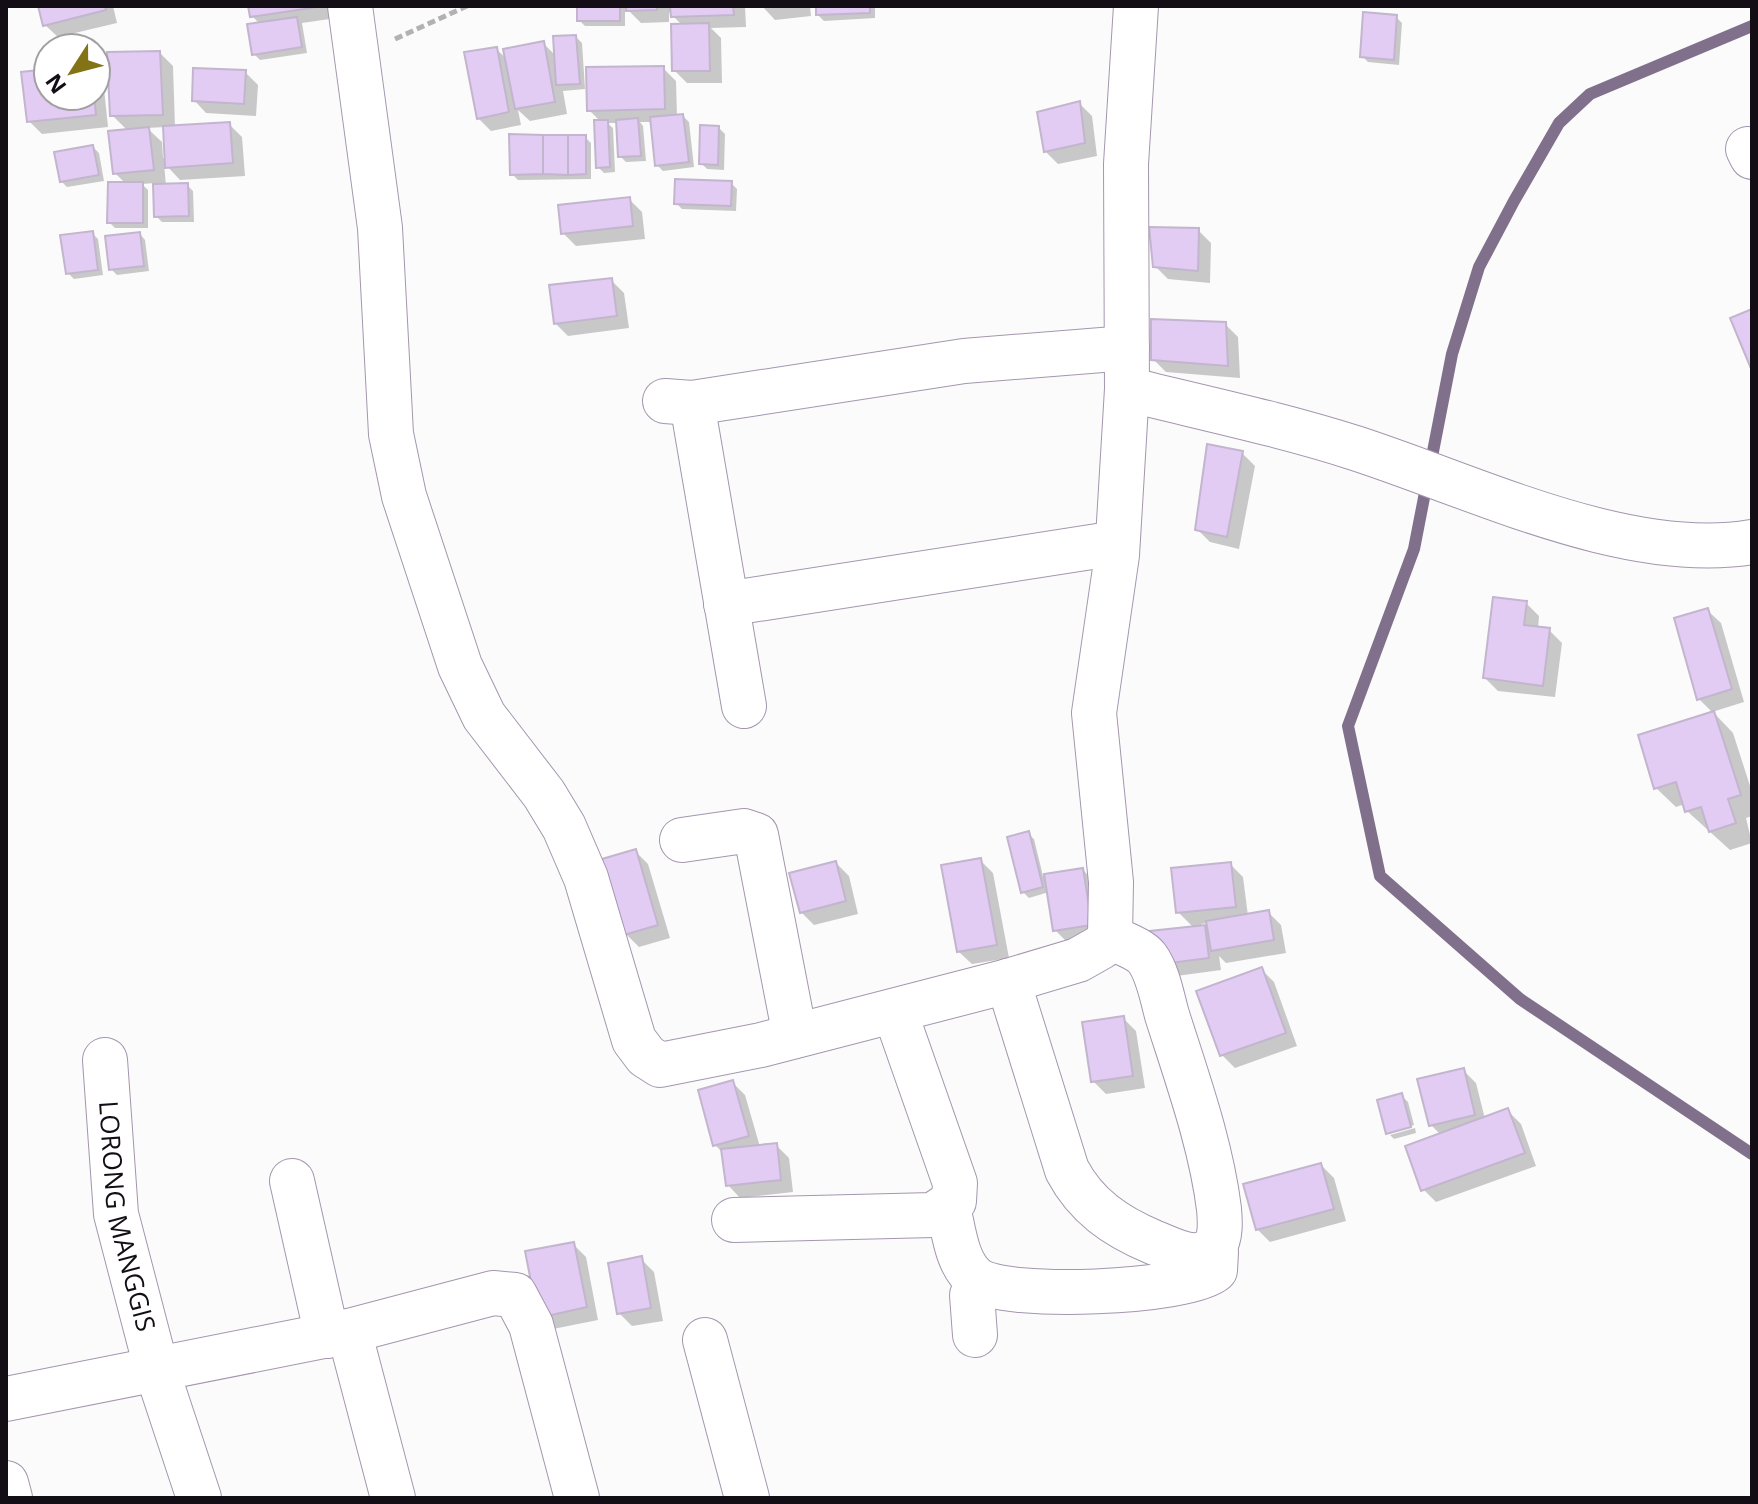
<svg xmlns="http://www.w3.org/2000/svg" width="1758" height="1504" viewBox="0 0 1758 1504" font-family="'Open Sans',sans-serif">
<style>
.shadow{fill:#0003;fill-rule:evenodd}
.lines{fill:none;stroke-linecap:round;stroke-linejoin:round}
.stream{stroke:#80708c;stroke-width:12}
.building{fill:#e2ccf3;stroke:#c2b5cd;stroke-width:2}
.minor-casing{stroke:#a496ae;stroke-width:46}
.path{stroke:#b3b1b4;stroke-width:5;stroke-dasharray:8 4;stroke-linecap:butt}
.minor{stroke:#fff;stroke-width:44}
.labels{text-anchor:middle;stroke-width:6;stroke-linejoin:round;paint-order:stroke}
.street-label{font-size:26px;fill:#130e16;stroke:#fff}
</style>
<rect width="100%" height="100%" fill="#fbfbfb"/>
<path class="shadow" d="M40,6H113L117,23L58,37L45,25Z
M250,6H328L330,19L302,23L307,53L260,60L254,54L260,24L252,16Z
M579,6H745L746,27L711,28L721,38L722,83H687L674,70L683,26L669,12V22L641,23L625,7V26H585L579,20Z
M810,6L811,16L775,20L762,6Z
M818,6H875V18L824,21L818,15Z
M1396,17L1402,23L1399,65L1368,62L1362,56Z
M576,37L582,43L585,89L563,91L567,114L530,121L518,110L521,125L491,131L478,118L496,49L507,59L543,43L556,56Z
M160,53L173,66L175,127L229,124L242,137L245,176L180,180L164,163L166,186L187,185L193,191L194,222H162L156,216L155,183L142,184L148,190V228H115L109,222L126,184L115,173L128,131L112,115ZM165,127L167,158H163L162,142L147,128Z
M663,68L676,81L677,116H683L689,122L694,167L663,171L657,165L652,122H640L643,126L646,161L626,162L620,156L618,123H607L613,128L615,172L604,173L598,167L601,122L589,110Z
M48,71V96H96V72L103,79L108,127L42,134L29,121Z
M245,72L258,85L256,116L206,113L194,100Z
M1079,103L1092,116L1097,156L1058,164L1045,151Z
M719,128L725,134L724,170L707,169L701,163Z
M585,137L591,143V179L518,180L512,174Z
M93,147L99,153L104,181L67,187L61,181Z
M731,183L737,189L736,211L682,209L676,203Z
M629,199L642,212L645,239L576,246L563,233Z
M1198,230L1211,243L1210,283L1168,279L1155,266Z
M92,233L98,239L103,275L74,279L68,273Z
M140,234L145,240L149,271L117,275L111,269Z
M611,280L624,293L629,328L568,336L555,323Z
M1225,324L1238,337L1240,378L1166,372L1153,359Z
M1242,453L1255,466L1239,549L1210,542L1197,529Z
M1526,603L1539,616L1538,629L1549,630L1562,643L1555,697L1498,691L1485,678Z
M1708,611L1721,623L1744,702L1712,712L1699,699Z
M1714,713L1733,733L1752,792V816L1746,818L1752,843L1730,850L1687,811L1685,804L1676,807L1656,788Z
M1028,834L1034,839L1043,876L1083,870L1096,883L1104,937L1068,943L1055,930L1049,892L1029,898L1023,892Z
M635,851L648,864L670,938L639,947L626,934Z
M980,860L993,873L1009,958L972,964L959,952Z
M836,863L849,876L858,914L814,925L801,912Z
M1230,864L1243,877L1248,916L1268,912L1281,925L1286,953L1226,963L1219,956L1221,970L1169,977L1156,964L1194,928L1178,912ZM1208,923L1210,933L1201,924Z
M1261,969L1274,982L1297,1046L1235,1068L1222,1055L1198,992Z
M1123,1018L1136,1031L1145,1088L1106,1094L1093,1081Z
M1463,1070L1476,1083L1485,1119L1508,1111L1521,1124L1536,1166L1436,1202L1423,1189L1441,1135L1431,1125Z
M732,1082L745,1095L760,1147L776,1145L789,1158L793,1192L740,1198L728,1185L724,1154L715,1145Z
M1402,1096L1408,1102L1414,1125L1389,1134Z
M1415,1128L1416,1133L1394,1139L1390,1135Z
M1321,1165L1334,1178L1346,1221L1270,1242L1257,1229Z
M573,1244L586,1257L598,1320L553,1329L540,1317Z
M641,1259L654,1272L663,1321L632,1326L619,1313Z"/>
<g class="lines">
<path class="stream" d="M1752,26L1590,94L1559,123L1514,201L1479,267L1452,354L1414,549L1348,726L1380,876L1520,999L1752,1154"/>
</g>
<path class="building" d="M38,6H105L106,10L43,26Z
M248,6H318V7L250,17Z
M577,6H620V21H577Z
M626,6H657V10L626,11Z
M670,6H733L734,15L671,17Z
M816,6H870V13L816,15Z
M1363,12L1397,15L1394,60L1360,57Z
M297,17L302,47L252,55L247,24Z
M709,23L710,71H672L671,24Z
M576,35L580,84L556,85L553,36Z
M544,41L555,102L515,109L503,49Z
M497,47L509,112L477,119L464,52Z
M160,51L163,115L110,116L107,52Z
M664,66L665,109L587,111L586,67Z
M193,68L246,70L244,104L192,101Z
M48,69V96H94L96,115L27,122L21,72Z
M1080,101L1085,143L1044,152L1037,112Z
M683,114L689,162L655,166L650,117Z
M638,118L641,156L618,157L616,120Z
M594,120H608L610,167L596,168Z
M230,122L233,163L165,168L163,126Z
M700,125L719,126L718,165L699,164Z
M149,127L154,170L113,174L108,131Z
M509,134L543,135V174L510,175Z
M543,135H568V175L543,174Z
M568,135H586V174L568,175Z
M93,145L99,175L60,182L54,152Z
M675,179L732,181L731,206L674,204Z
M108,182H143V223H107Z
M188,183L189,216L154,217L153,184Z
M630,197L633,226L561,234L558,205Z
M1149,227L1199,228L1198,271L1153,267Z
M93,231L98,270L66,274L60,235Z
M140,232L144,266L109,270L105,236Z
M612,278L617,316L554,324L549,285Z
M1752,309V371L1730,318Z
M1151,319L1226,322L1228,366L1151,360Z
M1207,444L1243,451L1227,537L1195,530Z
M1493,597L1527,601L1524,625L1550,628L1543,686L1483,678Z
M1708,608L1732,689L1697,700L1674,618Z
M1714,711L1741,795L1728,799L1736,823L1709,832L1701,807L1685,812L1676,782L1654,789L1638,735Z
M1029,831L1043,887L1021,893L1007,837Z
M636,849L658,925L624,935L602,859Z
M981,858L997,945L957,952L941,865Z
M836,861L846,901L800,913L789,873Z
M1231,862L1236,907L1176,913L1171,868Z
M1083,868L1092,925L1053,931L1044,874Z
M1269,910L1274,940L1211,951L1206,921Z
M1205,925L1209,958L1155,965L1150,931Z
M1262,967L1286,1033L1220,1056L1196,991Z
M1124,1016L1133,1076L1091,1082L1082,1022Z
M1464,1068L1475,1115L1429,1126L1417,1079Z
M733,1080L749,1136L713,1146L698,1090Z
M1402,1093L1411,1127L1386,1134L1377,1100Z
M1508,1108L1525,1153L1421,1191L1405,1146Z
M777,1143L781,1180L726,1186L721,1149Z
M1321,1163L1334,1209L1256,1230L1243,1184Z
M574,1242L587,1307L538,1318L525,1251Z
M642,1256L651,1308L617,1314L608,1263Z"/>
<g class="lines">
<defs>
<g id="minor">
<path d="M350,6L380,228L391,434L404,496L460,666L484,716L544,794L564,827L586,878L634,1040L646,1056L660,1065L761,1045L1008,981L1078,960L1101,947L1110,937L1111,882L1094,713L1117,555L1127,389"/>
<path d="M1136,6L1126,164L1127,389C1203,408 1280,424 1355,448C1473,486 1627,563 1752,542"/>
<path d="M1748,149L1752,157"/>
<path d="M665,401L692,403L964,361L1127,348"/>
<path d="M692,403L744,706"/>
<path d="M726,604L1117,543"/>
<path d="M682,840L744,831L756,835L795,1036"/>
<path d="M1008,981L1067,1170C1086,1206 1115,1226 1153,1242C1171,1249 1200,1266 1215,1245C1221,1237 1220,1220 1219,1209C1211,1144 1187,1078 1167,1015C1162,997 1158,973 1147,958C1139,948 1121,943 1110,937"/>
<path id="s1" d="M105,1060L116,1214L157,1371L199,1498"/>
<path d="M292,1181L327,1336"/>
<path d="M948,1207C954,1231 956,1263 976,1279C1004,1301 1189,1293 1215,1270L1216,1252"/>
<path d="M734,1220L933,1215L954,1201L955,1183L895,1012"/>
<path d="M349,1331L493,1293L515,1295L531,1325L577,1498"/>
<path d="M975,1335L972,1295L979,1281"/>
<path d="M705,1340L747,1498"/>
<path d="M6,1399L349,1331L393,1498"/>
<path d="M6,1483L10,1498"/>
</g>
</defs>
<use href="#minor" class="minor-casing"/>
<path class="path" d="M395,39L467,6"/>
<use href="#minor" class="minor"/>
</g>
<g class="labels">
<g class="street-label">
<text dy="9" stroke="none"><textPath href="#s1" startOffset="158">LORONG MANGGIS</textPath></text>
</g>
</g>
<rect width="1758" height="1504" fill="none" stroke="#130e16" stroke-width="16"/>
<g transform="translate(72 72) rotate(234)"><circle r="38" fill="#ffffff" stroke="#a19fa2" stroke-width="2"/>
<path d="M0-6L14 30L0 20L-14 30Z" fill="#827416"/>
<text y="-12" font-size="22" font-weight="bold" text-anchor="middle" fill="#130e16">N</text>
</g>
</svg>
